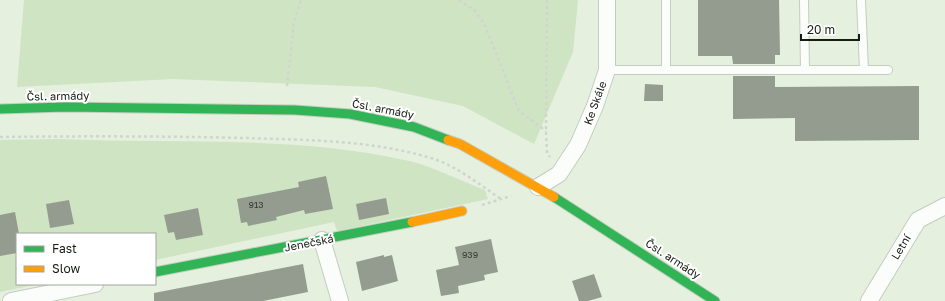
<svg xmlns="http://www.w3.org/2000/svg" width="945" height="301" viewBox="0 0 945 301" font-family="'Golos Text',sans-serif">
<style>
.green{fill:#cee4c2}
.building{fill:#949c8f}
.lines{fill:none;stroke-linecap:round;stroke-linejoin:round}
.lane-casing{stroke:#c4cdc0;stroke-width:10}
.street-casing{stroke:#c4cdc0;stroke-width:18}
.fast-casing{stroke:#c4cdc0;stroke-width:11}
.slow-casing{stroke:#c4cdc0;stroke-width:11}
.path{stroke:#d1d5d0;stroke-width:2.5;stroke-dasharray:3 3;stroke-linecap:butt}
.lane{stroke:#fbfdfa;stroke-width:8}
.street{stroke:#fbfdfa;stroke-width:16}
.fast{stroke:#30b455;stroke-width:9}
.slow{stroke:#ff9f0a;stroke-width:9}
.labels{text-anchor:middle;stroke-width:4;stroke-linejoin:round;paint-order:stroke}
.number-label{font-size:9px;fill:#353c30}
.street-label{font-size:11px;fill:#151c11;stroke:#fff}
</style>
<rect width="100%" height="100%" fill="#e5f0df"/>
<path class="green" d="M24,0H578L573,52L534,144L463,106L375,87L173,79L17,87Z
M57,139C174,144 294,135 409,161C434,167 461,181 485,190L488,199L337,231L334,222L155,260V234H17V284H39L0,292V140Z"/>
<path class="building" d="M698,0H779L780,55H775V64H733L732,56H698Z
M733,76H775V87L919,86V140L795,141V118L733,119Z
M645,84L663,85V101H644Z
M326,176L333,209L305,214L304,210L276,217L277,220L248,226L247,222L241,223L237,199L299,187L298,182Z
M386,198L389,214L359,220L356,204Z
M69,200L74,224L50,228L46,204Z
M198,208L203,235L176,240L174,232L168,233L164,215Z
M15,212L19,234H17V253L0,256V215Z
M491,239L498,272L484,275L485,280L458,286L459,293L441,296L436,270L459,265L455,247Z
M384,255V257L392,255L398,281L362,291L356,262Z
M303,264L308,292L263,301H154V293Z
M594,274L602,297L588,301H579L572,281Z"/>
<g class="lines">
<defs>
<path id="lane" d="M666,0V70
M804,0L805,70
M861,0L864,70
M607,70H888"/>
<path id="street" d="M538,187L559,174L578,145L595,106L607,70V0
M322,240L340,301
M11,301L95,284
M869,301L918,220L945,206"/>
<path id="fast" d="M0,109L65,107L295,110L350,114L414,127L448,140
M554,197L715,301
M155,272L412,222"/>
<path id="slow" d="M448,140L460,144L554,197
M412,222L462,211"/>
</defs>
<use href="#lane" class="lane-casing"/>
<use href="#street" class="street-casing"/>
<use href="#fast" class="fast-casing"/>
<use href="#slow" class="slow-casing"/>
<path class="path" d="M459,0L474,10L484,23L519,111L546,131
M547,0L546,131L547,153L550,157
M287,86L294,22L301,0
M0,137C82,136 163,136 245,138C307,140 374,140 434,159C458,167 480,185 501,199
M482,205L511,196"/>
<use href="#lane" class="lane"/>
<use href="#street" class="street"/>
<use href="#fast" class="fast"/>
<use href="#slow" class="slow"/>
</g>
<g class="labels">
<g class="number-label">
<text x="256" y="208">913</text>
<text x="470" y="258">939</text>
</g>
<g class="street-label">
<text transform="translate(58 96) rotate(-1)" y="4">Čsl. armády</text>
<text transform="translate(595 103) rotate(-70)" y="4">Ke Skále</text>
<text transform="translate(383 109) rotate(11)" y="4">Čsl. armády</text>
<text transform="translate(309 243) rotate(-11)" y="4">Jenečská</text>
<text transform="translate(901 247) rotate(-59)" y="4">Letní</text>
<text transform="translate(673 259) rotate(33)" y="4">Čsl. armády</text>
</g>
</g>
<rect x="16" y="233" width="140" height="52" fill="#ffffff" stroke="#a1a4a0"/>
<rect x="24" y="246" width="20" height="6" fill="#30b455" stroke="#a1a4a0"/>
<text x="52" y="253" font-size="12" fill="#151c11">Fast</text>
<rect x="24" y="266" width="20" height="6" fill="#ff9f0a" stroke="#a1a4a0"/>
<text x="52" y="273" font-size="12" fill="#151c11">Slow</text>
<path d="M801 34v6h58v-6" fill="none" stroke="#151c11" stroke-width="2"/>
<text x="807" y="34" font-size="12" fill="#151c11" stroke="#ffffff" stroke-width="3" paint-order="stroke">20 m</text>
</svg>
